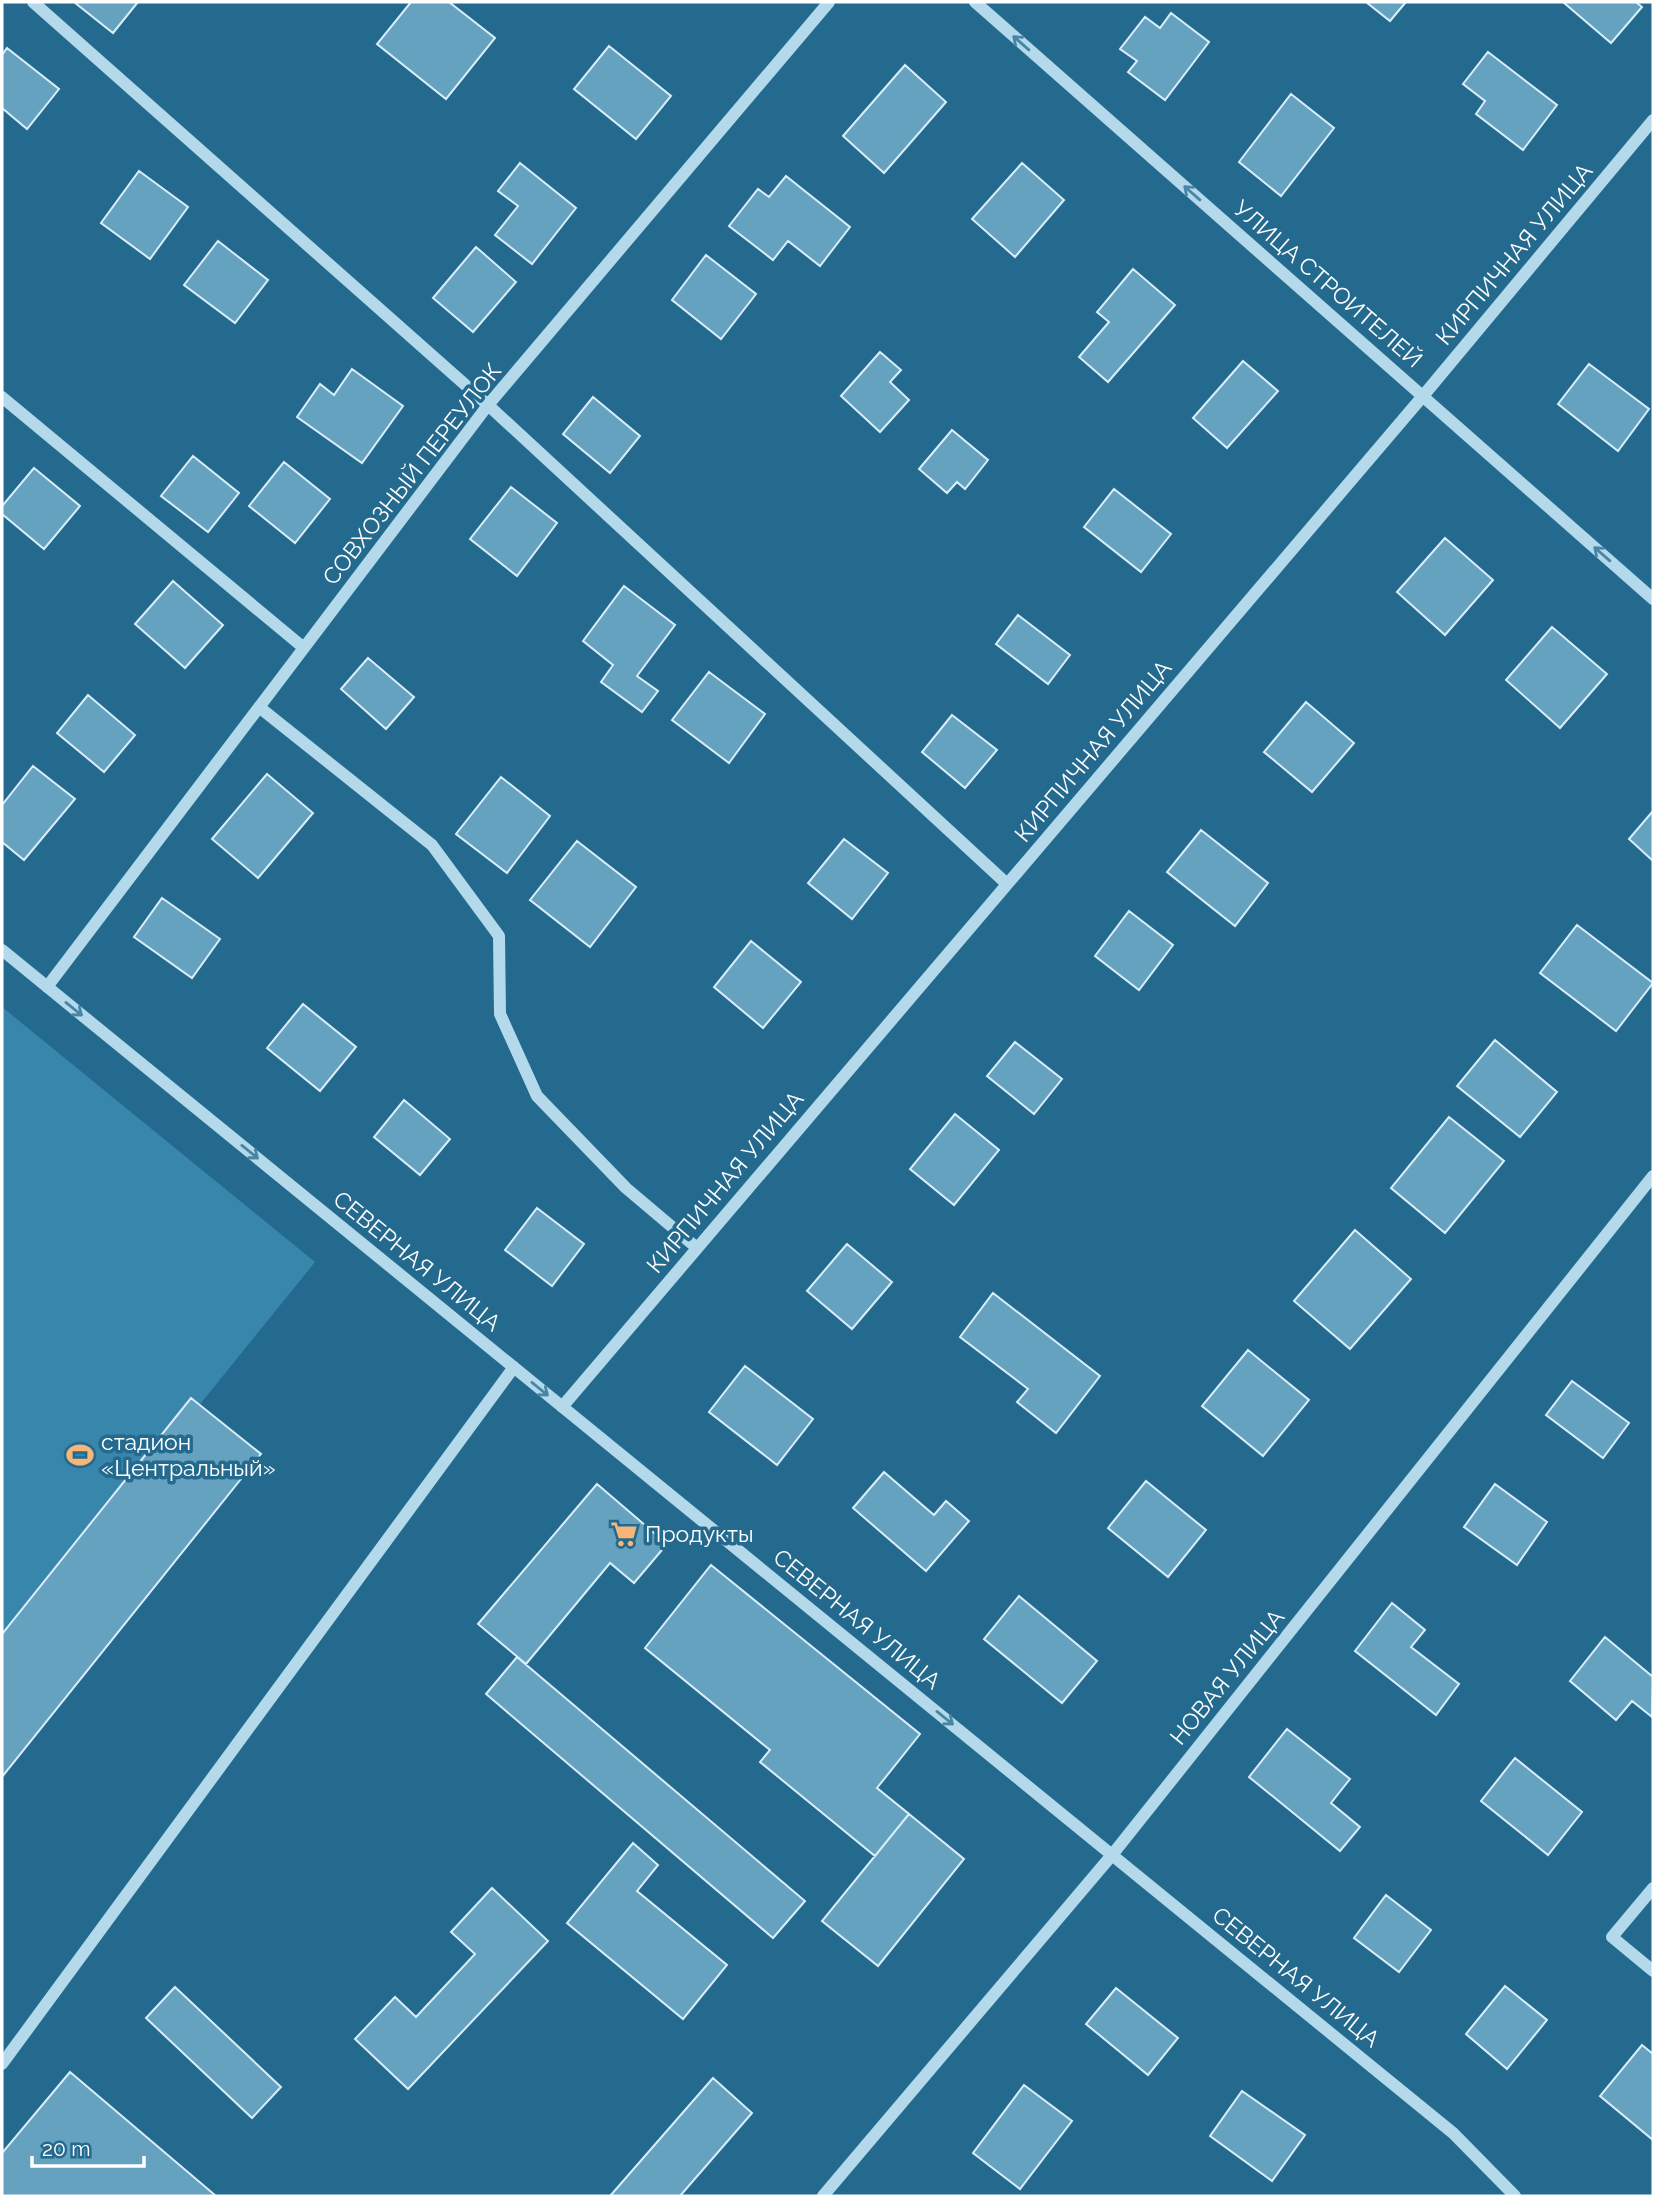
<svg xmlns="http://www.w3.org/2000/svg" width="1655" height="2198" viewBox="0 0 1655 2198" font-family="Raleway,sans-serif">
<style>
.green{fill:#3886ac}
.building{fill:#65a2bf;stroke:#d9eef9;stroke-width:2}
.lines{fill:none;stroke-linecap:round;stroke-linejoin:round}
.minor{stroke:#b4d9eb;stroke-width:12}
.oneway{stroke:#4886a6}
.labels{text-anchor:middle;stroke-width:7;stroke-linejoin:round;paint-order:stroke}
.street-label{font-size:23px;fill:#fff;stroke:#246a8f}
.poi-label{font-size:23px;fill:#fff;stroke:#246a8f;text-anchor:start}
</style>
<rect width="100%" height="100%" fill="#246a8f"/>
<path class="green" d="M2,1007L315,1262L2,1649Z"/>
<path class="building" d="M74,2H138L113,33Z
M411,2H449L495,38L446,99L377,44Z
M1366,2H1406L1390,21Z
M1563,2H1636L1642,7L1611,43Z
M1171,13L1209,42L1165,100L1128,72L1137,61L1120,49L1145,17L1160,28Z
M609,46L671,96L636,139L574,89Z
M7,48L59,89L27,129L2,108V55Z
M1488,52L1557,105L1523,150L1476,114L1485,101L1463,84Z
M905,65L946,102L884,173L843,136Z
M1291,94L1334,128L1281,196L1239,162Z
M520,163L576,208L532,264L495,235L518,206L498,191Z
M1022,163L1064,200L1015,257L972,219Z
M139,171L188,207L150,259L101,223Z
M786,176L850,227L820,266L788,241L773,260L729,226L758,189L769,197Z
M218,241L268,280L235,323L184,285Z
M476,247L516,282L473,332L433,298Z
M706,255L756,294L721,339L672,300Z
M1133,269L1175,305L1108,382L1079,357L1109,322L1097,312Z
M880,352L901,370L890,382L909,400L880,432L841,396Z
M1243,361L1278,391L1227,448L1193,418Z
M1589,364L1649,409L1618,451L1558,404Z
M352,369L403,406L362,463L297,417L320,384L334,395Z
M593,397L640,436L610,473L563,434Z
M952,430L988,460L965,489L957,482L947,493L919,469Z
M193,456L239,493L208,532L161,496Z
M284,462L330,499L295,543L249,506Z
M34,468L80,506L44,549L2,514V506Z
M511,487L557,523L517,576L470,539Z
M1114,489L1171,534L1141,572L1084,527Z
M1445,538L1493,580L1445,635L1397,592Z
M173,581L223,625L185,668L135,624Z
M624,586L675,625L637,676L658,691L642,712L601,682L613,665L583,641Z
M1018,615L1070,655L1048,684L996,644Z
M1552,627L1607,674L1560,728L1506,680Z
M368,658L414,697L386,729L341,689Z
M709,672L765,714L729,763L672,720Z
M88,695L135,735L104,772L57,733Z
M1306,702L1354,743L1312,792L1264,752Z
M952,715L997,750L965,788L922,752Z
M33,766L75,799L24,860L2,842V805Z
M267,774L313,813L258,878L212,839Z
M501,777L550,816L507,873L456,834Z
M1652,812L1653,814V861L1629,839Z
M1201,830L1268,883L1235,926L1167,872Z
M844,839L888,873L852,919L808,883Z
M577,841L636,887L590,947L530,900Z
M162,898L220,939L192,978L134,937Z
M1129,911L1173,945L1139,990L1095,956Z
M1577,925L1653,983L1616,1031L1540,973Z
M751,941L801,982L763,1028L714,987Z
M303,1004L356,1047L320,1091L267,1048Z
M1495,1040L1557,1092L1520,1137L1457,1086Z
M1015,1042L1062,1079L1034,1114L987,1076Z
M404,1100L450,1139L420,1175L374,1137Z
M955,1114L999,1150L954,1205L910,1169Z
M1449,1117L1504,1161L1445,1233L1391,1188Z
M537,1208L584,1244L552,1286L505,1250Z
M1355,1230L1411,1279L1350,1349L1294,1301Z
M847,1244L892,1282L852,1329L807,1291Z
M993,1293L1100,1376L1056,1433L1017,1402L1028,1389L960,1337Z
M1248,1350L1309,1400L1263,1456L1202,1406Z
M745,1366L813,1419L777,1465L709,1412Z
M1572,1381L1629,1423L1603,1458L1546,1415Z
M191,1398L261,1454L2,1777V1634Z
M884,1472L934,1515L946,1501L969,1521L926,1571L853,1508Z
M1146,1481L1206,1530L1168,1577L1108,1528Z
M597,1484L667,1544L634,1583L610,1563L526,1664L478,1624Z
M1495,1484L1547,1522L1517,1565L1464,1527Z
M711,1565L920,1734L877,1788L909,1814L875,1856L760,1762L770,1750L645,1648Z
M1019,1596L1097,1661L1062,1703L984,1639Z
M1392,1603L1425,1630L1411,1647L1459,1684L1436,1715L1355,1651Z
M1605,1637L1653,1677L1652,1717L1632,1701L1616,1720L1570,1681Z
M517,1657L805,1901L773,1938L486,1694Z
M1287,1729L1350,1779L1331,1803L1360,1827L1340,1851L1249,1777Z
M1515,1758L1582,1812L1548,1855L1481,1801Z
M909,1814L964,1859L878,1966L822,1921Z
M633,1843L658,1865L637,1891L727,1965L683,2019L567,1923Z
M492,1888L548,1941L408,2089L355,2039L395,1997L416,2017L475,1954L451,1932Z
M1386,1895L1431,1930L1399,1972L1354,1938Z
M1505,1986L1547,2020L1507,2069L1466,2034Z
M175,1987L281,2087L252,2118L146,2018Z
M1116,1988L1178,2038L1148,2075L1086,2024Z
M1642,2045L1653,2054V2140L1600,2096Z
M70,2072L216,2196H2V2153Z
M713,2078L752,2113L680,2196H610Z
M1024,2085L1072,2121L1020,2189L973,2153Z
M1242,2091L1305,2135L1272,2181L1210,2136Z"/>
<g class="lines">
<path class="minor" d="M33,2L488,405L1007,884
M975,2L1653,599
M2,397L304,648
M259,707L432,845L499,936L500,1014L537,1096L626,1188L697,1248
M2,950L1453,2133L1515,2196
M47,987L488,405L829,2
M562,1407L1423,396L1653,120
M1653,1888L1612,1937L1653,1971
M2,2064L514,1367
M823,2196L1112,1855L1653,1176"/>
</g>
<defs><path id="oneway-shaft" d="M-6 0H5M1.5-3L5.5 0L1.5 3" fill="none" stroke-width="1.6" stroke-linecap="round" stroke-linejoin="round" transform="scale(1.75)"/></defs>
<g class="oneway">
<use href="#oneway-shaft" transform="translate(1021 43) rotate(-139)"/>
<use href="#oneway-shaft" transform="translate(1192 193) rotate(-139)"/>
<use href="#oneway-shaft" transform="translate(1602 554) rotate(-139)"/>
<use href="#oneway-shaft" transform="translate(74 1009) rotate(39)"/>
<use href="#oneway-shaft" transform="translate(250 1152) rotate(39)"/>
<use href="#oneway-shaft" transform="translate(540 1389) rotate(39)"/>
<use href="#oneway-shaft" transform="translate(945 1718) rotate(39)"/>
</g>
<defs>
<symbol id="stadium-bare" viewBox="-9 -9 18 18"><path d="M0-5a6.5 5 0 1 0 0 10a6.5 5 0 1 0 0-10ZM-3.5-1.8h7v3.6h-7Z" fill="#f6b678" stroke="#246a8f" stroke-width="2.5" paint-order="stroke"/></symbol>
<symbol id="supermarket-bare" viewBox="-9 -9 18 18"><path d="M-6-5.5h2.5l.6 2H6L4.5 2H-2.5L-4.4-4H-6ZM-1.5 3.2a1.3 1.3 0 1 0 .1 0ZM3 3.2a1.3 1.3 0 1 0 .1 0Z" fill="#f6b678" stroke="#246a8f" stroke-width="2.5" paint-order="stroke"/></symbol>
</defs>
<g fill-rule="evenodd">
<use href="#stadium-bare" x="61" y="1436" width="38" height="38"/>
<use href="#supermarket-bare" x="605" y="1515" width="38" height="38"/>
</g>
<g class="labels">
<g class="street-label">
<text transform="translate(1514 254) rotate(-50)" y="8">КИРПИЧНАЯ УЛИЦА</text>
<text transform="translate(1328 284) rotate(41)" y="8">УЛИЦА СТРОИТЕЛЕЙ</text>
<text transform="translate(412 474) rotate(-52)" y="8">СОВХОЗНЫЙ ПЕРЕУЛОК</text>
<text transform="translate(1093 751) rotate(-50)" y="8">КИРПИЧНАЯ УЛИЦА</text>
<text transform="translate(725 1182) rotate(-50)" y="8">КИРПИЧНАЯ УЛИЦА</text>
<text transform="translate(417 1261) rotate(39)" y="8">СЕВЕРНАЯ УЛИЦА</text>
<text transform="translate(857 1619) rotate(39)" y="8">СЕВЕРНАЯ УЛИЦА</text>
<text transform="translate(1227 1677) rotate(-51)" y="8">НОВАЯ УЛИЦА</text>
<text transform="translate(1296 1977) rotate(39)" y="8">СЕВЕРНАЯ УЛИЦА</text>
</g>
<g class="poi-label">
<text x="101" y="1450">стадион<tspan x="101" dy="26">«Центральный»</tspan></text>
<text x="645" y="1542">Продукты</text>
</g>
</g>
<rect width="1655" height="2198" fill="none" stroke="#ffffff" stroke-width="7"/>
<path d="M32 2156v10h112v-10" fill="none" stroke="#ffffff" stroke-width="3.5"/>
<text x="42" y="2156" font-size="21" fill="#ffffff" stroke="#246a8f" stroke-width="5" paint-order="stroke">20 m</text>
</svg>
